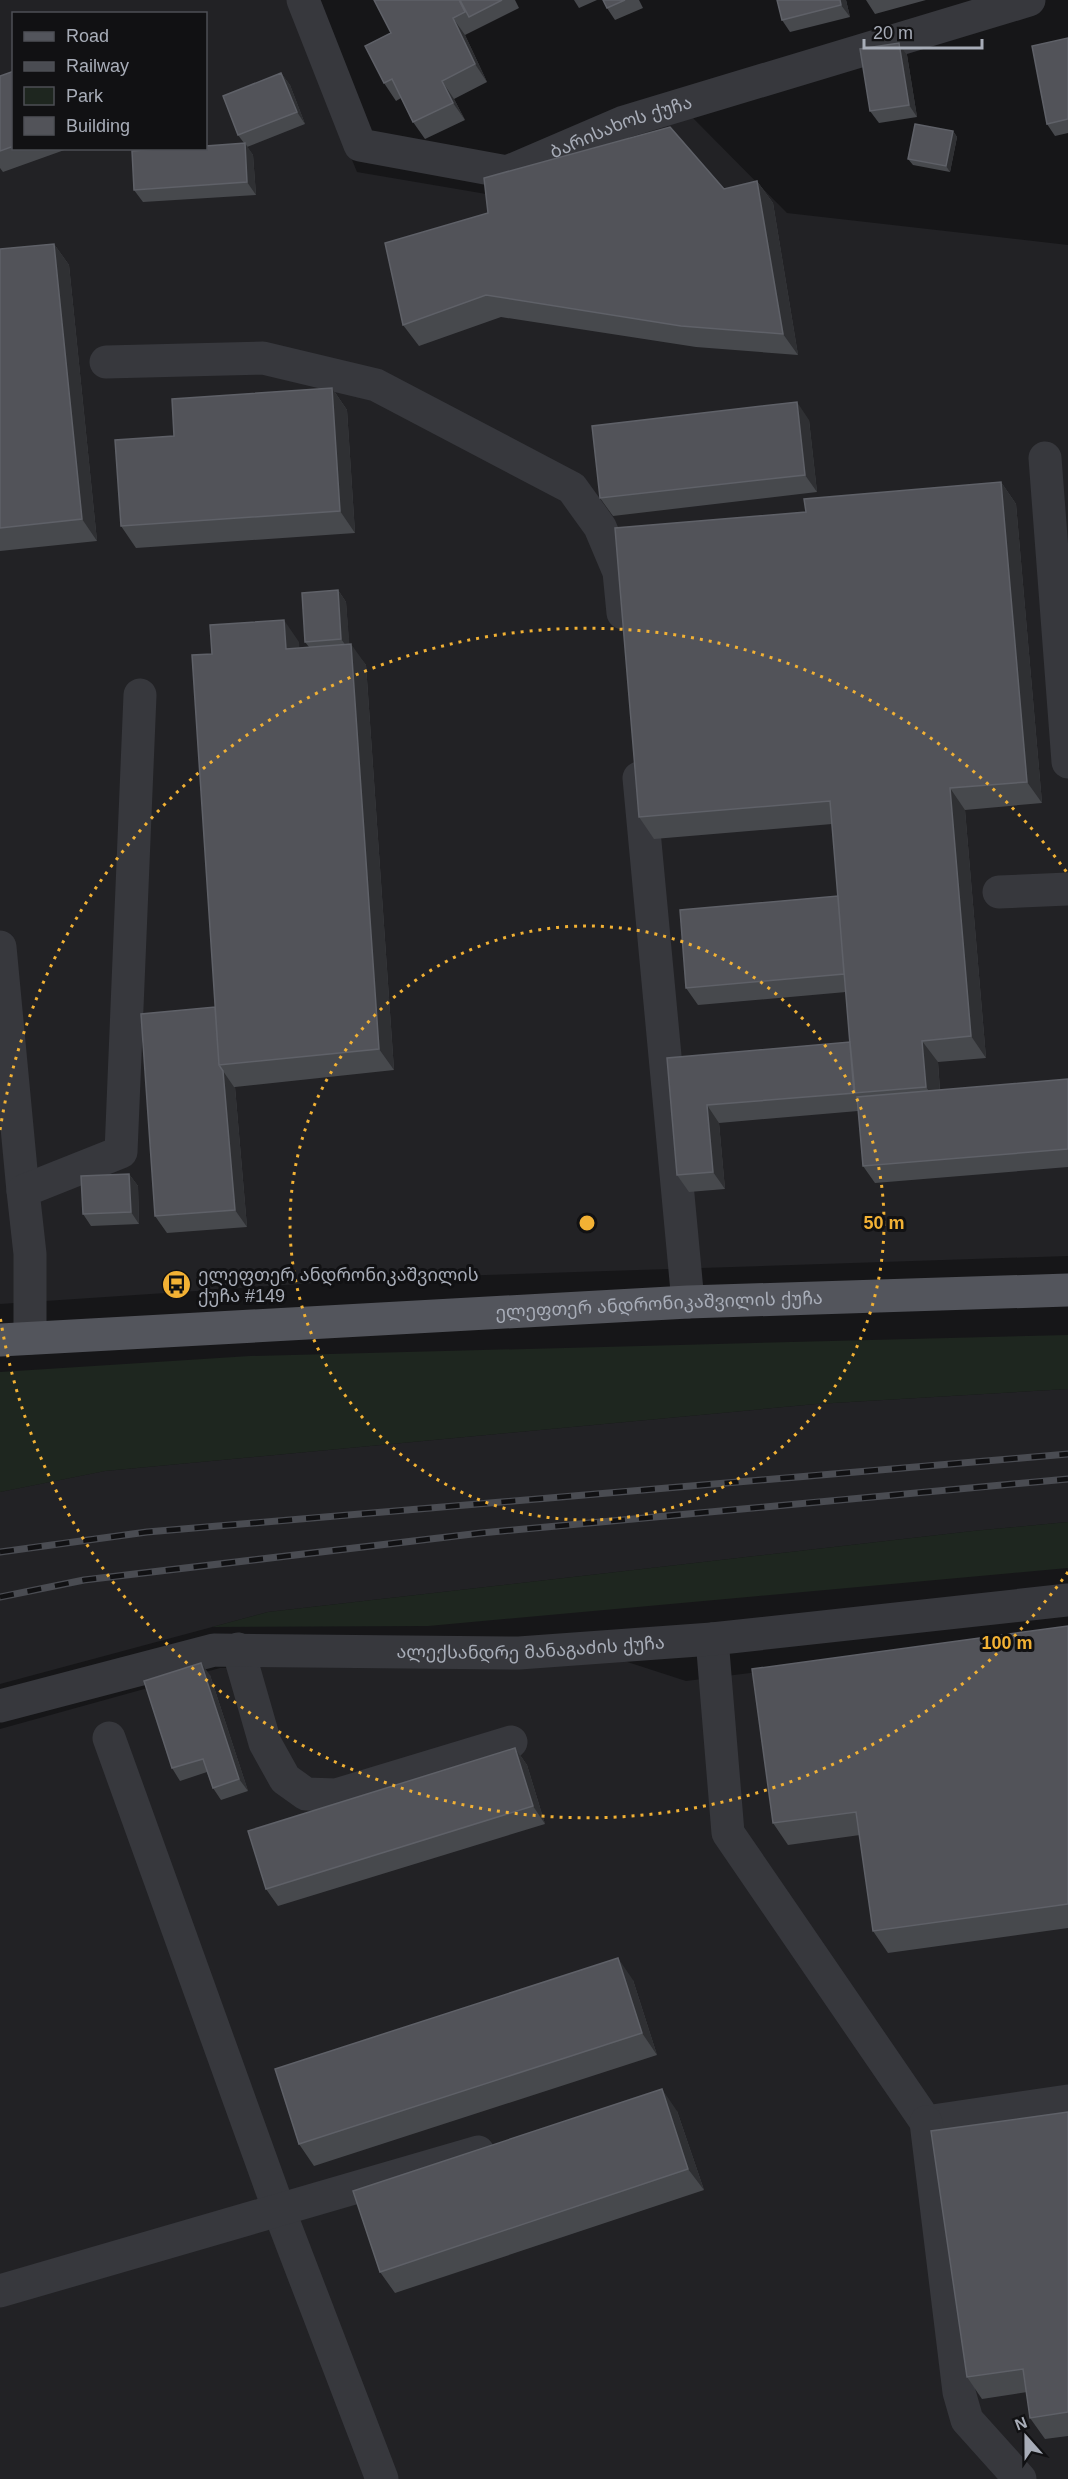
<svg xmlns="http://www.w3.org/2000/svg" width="1068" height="2479" viewBox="0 0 1068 2479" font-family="Arial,'Noto Sans Georgian',sans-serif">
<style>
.built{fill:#222225;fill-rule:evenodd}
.green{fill:#1e261f}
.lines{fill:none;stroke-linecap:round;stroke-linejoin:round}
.minor{stroke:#37383d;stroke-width:33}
.major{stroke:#53555c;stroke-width:33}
.rail-casing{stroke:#4a4c52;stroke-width:7}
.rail{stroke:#111113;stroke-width:4.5;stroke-dasharray:14;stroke-linecap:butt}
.wall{fill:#47494d}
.shaded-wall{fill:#2f3033}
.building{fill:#525359;stroke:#5f6168;stroke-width:1.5}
.ring{fill:none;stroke:#f2b134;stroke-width:3;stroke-dasharray:3 6}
.labels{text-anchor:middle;stroke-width:6;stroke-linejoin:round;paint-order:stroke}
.street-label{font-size:18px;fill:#a8adb8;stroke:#111113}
.poi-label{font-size:18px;fill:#a8adb8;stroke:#111113;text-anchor:start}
.centre{fill:#f2b134;stroke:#111113;stroke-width:3}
.ring-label{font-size:18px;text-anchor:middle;font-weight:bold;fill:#f2b134;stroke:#111113;stroke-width:6;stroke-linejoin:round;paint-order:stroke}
</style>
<rect width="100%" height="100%" fill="#161618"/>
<path class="built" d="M0,0H287L357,172L498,196L688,113L787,213L1068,245V1256L391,1278L0,1304ZM14,14H206V148H14Z
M1068,1389V1522L973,1531L268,1612L0,1684V1492L105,1471L816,1404Z
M1068,1633V2479H0V1729L220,1668L609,1656L686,1681Z"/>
<path class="green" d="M1068,1335V1389L816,1404L105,1471L0,1492V1372L250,1356Z
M1068,1522V1568L428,1626L212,1627L268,1612L973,1531Z"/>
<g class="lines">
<g class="minor">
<path id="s1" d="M303,0L360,145L507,172L624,122L1029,0"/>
<path d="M106,362L263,358L376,385L572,488L600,527L619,572L623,613"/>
<path d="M1045,458L1068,762"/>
<path d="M639,778L688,1302"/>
<path d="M999,892L1068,889"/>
<path d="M0,947L23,1191"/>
<path d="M30,1338V1254L23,1191L121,1152L140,695"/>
<path d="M712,1639L728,1833L926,2122L1068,2101"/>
<path d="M238,1649L265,1743L285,1779L306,1794L336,1795L511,1742"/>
<path id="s2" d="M0,1706L214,1650L519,1653L712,1639L1068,1600"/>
<path d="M109,1738L279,2210L382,2479"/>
<path d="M926,2122L959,2392L967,2420L1020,2479"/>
<path d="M0,2291L478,2152"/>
</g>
<path class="major" id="s3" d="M0,1340L688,1302L1068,1290"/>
<defs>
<path id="rail" d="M0,1552L147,1532L1068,1454
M0,1597L84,1580L481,1533L1068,1479"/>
</defs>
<use href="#rail" class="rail-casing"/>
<use href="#rail" class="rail"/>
</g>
<path class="wall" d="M374,0H515L519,8L465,35L487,82L454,99L465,120L425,139L413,122L401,98L396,101L384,83L391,33Z
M574,0H597L579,8Z
M603,0H639L643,8L615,20L607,8Z
M777,0H846L850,17L790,32L782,20Z
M866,0H926L875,14Z
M1068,38V133L1055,136L1047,124Z
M899,43L907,55L917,117L879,123L870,111Z
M14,71V148H70L3,172L0,168V76Z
M281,73L290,85L305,124L247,147L253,155L256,195L143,202L134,190L244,143L238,135Z
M953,131L957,137L950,172L913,165L908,159Z
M757,181L773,203L798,355L696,347L501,317L419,346L403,325Z
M54,244L69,265L97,541L0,551V249Z
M332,388L347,410L355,533L136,548L121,526L174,436Z
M809,420L817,492L613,516L600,498Z
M1001,482L1016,504L1042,803L965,810L986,1058L938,1062L940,1090L1068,1079V1167L875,1183L863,1166L858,1111L719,1123L725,1189L689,1192L677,1175L667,1058L850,1042L846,992L698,1005L686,988L838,896L832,824L654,839L639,817L806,512Z
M338,590L346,602L349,644L366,665L394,1070L235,1087L247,1227L167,1233L155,1216L215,1007L212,654L299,642V648L309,647L305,642Z
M129,1174L138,1186L139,1224L91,1226L83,1214Z
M1068,1626V1928L888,1953L873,1931L860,1835L788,1845L773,1823Z
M210,1675L248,1791L221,1800L213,1788L207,1772L180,1781L172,1768Z
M515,1748L527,1765L545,1824L278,1906L266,1889Z
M633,1980L657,2055L314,2166L299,2144Z
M677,2111L704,2190L395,2293L380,2272Z
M1068,2112V2436L1045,2439L1030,2418L1027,2392L982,2399L967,2377Z"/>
<path class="shaded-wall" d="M840,0H846L850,17L841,5Z
M453,18L465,35L487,82L475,64Z
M899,43L907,55L917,117L909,105Z
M281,73L290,85L305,124L297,112Z
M442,81L454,99L465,120L453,103Z
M953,131L957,137L950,172L946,166Z
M245,143L253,155L256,195L247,182Z
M757,181L773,203L798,355L783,334Z
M54,244L69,265L97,541L82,519Z
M332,388L347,410L355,533L340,511Z
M797,402L809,420L817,492L805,475Z
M1001,482L1016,504L1042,803L1027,782Z
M338,590L346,602L350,651L341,639Z
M284,620L299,642L301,671L286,649Z
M351,644L366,665L394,1070L379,1049Z
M950,788L965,810L986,1058L971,1036Z
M922,1041L938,1062L941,1108L926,1087Z
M223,1071L234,1087H235L247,1227L235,1210Z
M707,1105L719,1123L725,1189L713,1172Z
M129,1174L138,1186L139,1224L131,1212Z
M201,1663L210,1675L248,1791L239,1779Z
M515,1748L527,1765L545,1824L533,1806Z
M618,1958L633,1980L657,2055L642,2033Z
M662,2089L677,2111L704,2190L688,2169Z"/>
<path class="building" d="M374,0H459L465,12L453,18L475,64L442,81L453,103L413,122L392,79L384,83L365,46L391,33Z
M460,0H502L469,17Z
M603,0H625L607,8Z
M777,0H840L841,5L782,20Z
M1068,38V119L1047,124L1032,46Z
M899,43L909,105L870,111L860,49Z
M14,71V146L0,151V76Z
M281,73L297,112L238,135L223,96Z
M915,124L953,131L946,166L908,159Z
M670,127L724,189L757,181L783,334L681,326L486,295L403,325L385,243L488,213L484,178Z
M245,143L247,182L134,190L132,151L168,148H206V146Z
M54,244L82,519L0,528V249Z
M332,388L340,511L121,526L115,440L174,436L172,399Z
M797,402L805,475L600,498L592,426Z
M1001,482L1027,782L950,788L971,1036L922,1041L926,1087L854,1093L830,801L639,817L615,528L806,512L804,499Z
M338,590L341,639L305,642L302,593Z
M284,620L286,649L351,644L379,1049L219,1065L192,655L212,654L210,625Z
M838,896L844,974L686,988L680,910Z
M215,1007L219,1065L223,1071L235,1210L155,1216L141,1014Z
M850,1042L855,1093L707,1105L713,1172L677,1175L667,1058Z
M1068,1079V1149L863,1166L857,1097Z
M129,1174L131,1212L83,1214L81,1176Z
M1068,1626V1904L873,1931L856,1812L773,1823L752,1669Z
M201,1663L239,1779L213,1788L203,1759L172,1768L144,1681Z
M515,1748L533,1806L266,1889L248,1831Z
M618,1958L642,2033L299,2144L275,2069Z
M662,2089L688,2169L380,2272L353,2191Z
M1068,2112V2412L1030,2418L1023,2369L967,2377L931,2131Z"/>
<g class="ring">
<circle cx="587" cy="1223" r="297"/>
<path d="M1068 1572A594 594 0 0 1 0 1316M0 1130A594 594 0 0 1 1068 874"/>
</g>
<defs>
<symbol id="bus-disc" viewBox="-11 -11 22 22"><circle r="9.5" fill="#f2b134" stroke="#111113"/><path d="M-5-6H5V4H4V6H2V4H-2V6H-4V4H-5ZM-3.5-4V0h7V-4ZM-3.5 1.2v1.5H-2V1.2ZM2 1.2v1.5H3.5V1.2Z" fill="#111"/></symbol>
</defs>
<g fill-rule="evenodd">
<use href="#bus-disc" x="160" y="1268" width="33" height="33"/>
</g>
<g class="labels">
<g class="street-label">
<text dy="6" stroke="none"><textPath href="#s1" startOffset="428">ბარისახოს ქუჩა</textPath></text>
<text dy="6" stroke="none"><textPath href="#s3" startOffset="660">ელეფთერ ანდრონიკაშვილის ქუჩა</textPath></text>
<text dy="6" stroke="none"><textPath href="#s2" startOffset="538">ალექსანდრე მანაგაძის ქუჩა</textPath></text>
</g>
<g class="poi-label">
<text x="198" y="1281">ელეფთერ ანდრონიკაშვილის<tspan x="198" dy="21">ქუჩა #149</tspan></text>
</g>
</g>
<circle cx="587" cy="1223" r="9" class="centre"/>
<g class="ring-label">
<text x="884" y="1229">50 m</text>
<text x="1007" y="1649">100 m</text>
</g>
<rect x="12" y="12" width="195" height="138" fill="#111113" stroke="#4d4f55" stroke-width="1.5"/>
<rect x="24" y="32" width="30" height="9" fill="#53555c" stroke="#4d4f55" stroke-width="1.5"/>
<text x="66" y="42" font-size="18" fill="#a8adb8">Road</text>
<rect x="24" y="62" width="30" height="9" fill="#4a4c52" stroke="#4d4f55" stroke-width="1.5"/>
<text x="66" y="72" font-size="18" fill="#a8adb8">Railway</text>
<rect x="24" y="87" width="30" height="18" fill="#1e261f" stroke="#4d4f55" stroke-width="1.5"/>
<text x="66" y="102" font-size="18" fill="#a8adb8">Park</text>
<rect x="24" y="117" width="30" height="18" fill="#525359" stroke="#4d4f55" stroke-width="1.5"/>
<text x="66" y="132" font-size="18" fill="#a8adb8">Building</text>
<g transform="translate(1026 2437) rotate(339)" stroke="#111113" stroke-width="4.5" paint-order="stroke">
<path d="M0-4.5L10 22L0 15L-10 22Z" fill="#a8adb8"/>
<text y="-9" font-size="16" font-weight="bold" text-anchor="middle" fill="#a8adb8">N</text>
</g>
<path d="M864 39v9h118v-9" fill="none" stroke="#a8adb8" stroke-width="3"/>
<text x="873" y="39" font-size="18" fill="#a8adb8" stroke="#111113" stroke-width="4.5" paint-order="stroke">20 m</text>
</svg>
